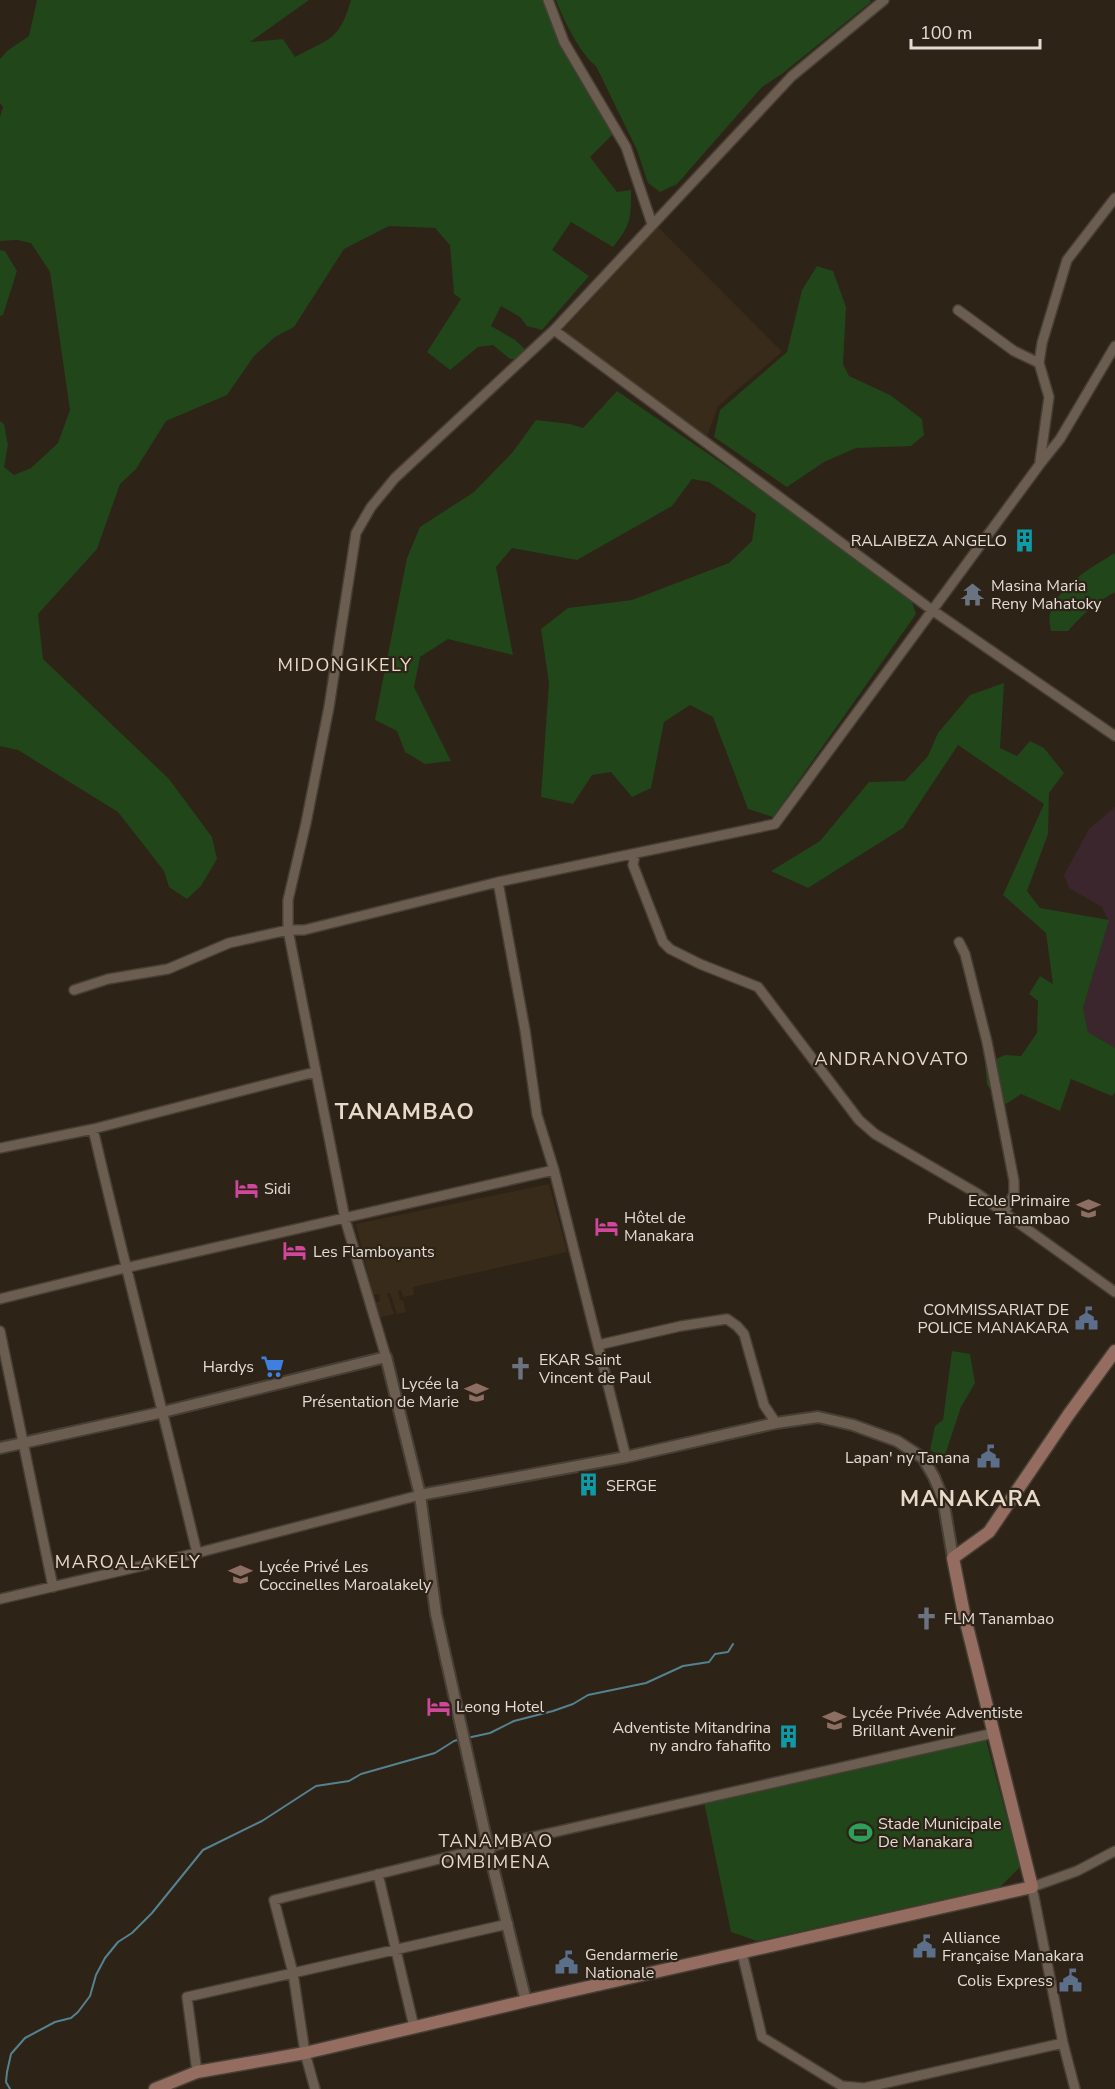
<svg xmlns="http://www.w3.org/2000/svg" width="1115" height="2089" viewBox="0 0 1115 2089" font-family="'Nunito Sans',sans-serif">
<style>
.built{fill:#392b1a}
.medical{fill:#3a262c}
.green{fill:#20461a}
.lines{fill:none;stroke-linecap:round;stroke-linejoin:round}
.stream{stroke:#548291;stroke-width:2}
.minor-casing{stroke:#473e35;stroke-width:12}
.tertiary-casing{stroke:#473e35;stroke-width:14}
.secondary-casing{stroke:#473e35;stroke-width:15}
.minor{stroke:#6b5e51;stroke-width:9}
.tertiary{stroke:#6b5e51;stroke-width:10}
.secondary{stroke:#946c60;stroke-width:12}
.labels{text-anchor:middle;stroke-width:4.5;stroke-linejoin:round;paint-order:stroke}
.poi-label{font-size:16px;fill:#e3dcd5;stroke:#2e2317;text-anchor:start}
.neighbourhood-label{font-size:18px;letter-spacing:1.5px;fill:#e8daca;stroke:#2e2317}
.district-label{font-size:22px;font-weight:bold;letter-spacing:1.5px;fill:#e8daca;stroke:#2e2317}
</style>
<rect width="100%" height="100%" fill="#2e2317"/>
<path class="built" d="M658,227L782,352L718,406L707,436L561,332Z
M549,1184L567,1252L413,1287L414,1295L403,1297L401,1290L398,1291L400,1300H403L406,1312L397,1314L390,1293H387L394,1314L377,1318L374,1303L380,1301L379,1294L373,1295L356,1224Z"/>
<path class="medical" d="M1115,807V1048L1088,1032L1083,1008L1108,920L1102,907L1069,888L1064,875L1089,829Z"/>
<path class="green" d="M37,0H309L250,42L283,39L295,57C330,38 339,41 351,0H543L560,45L613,134L590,157L617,192L631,190C631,219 631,225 613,247L571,222L552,250L589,276L542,330L527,326L520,317L501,306L491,326L515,340L525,349L515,359H510L493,345L478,347L450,370L427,352L461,299L454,294L450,245L435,228L389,226L344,249L294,327L275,337L254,356L227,395L166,421L136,469L120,484L97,549L38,614L43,659L169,779L212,837L217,859L201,886L187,899L169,887L164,871L118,812L18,750L0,746V421L4,424L8,445L4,467L14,475L31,468L58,443L70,410L50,272L31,243L17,240L0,241V117L3,107L0,103V59L7,51L29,36Z
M556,0H870L871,2L783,73L762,87L677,184L660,192L648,183L637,150L596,66C580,54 563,19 556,0Z
M0,250L5,251L17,271L3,315L0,316Z
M817,266L833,271L846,307L843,364L849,376L890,395L922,419L924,435L911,446L856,448L824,462L787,487L714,437L720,410L787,352L802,290Z
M617,391L771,497L912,602L916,614L773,817L748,809L713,717L690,705L664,722L651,788L632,797L611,772L592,775L573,804L541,797L549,683L541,629L568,608L632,600L729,563L752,541L756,514L709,482L692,479L672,506L577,560L512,548L496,567L513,655L448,639L420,657L414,687L451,761L425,764L405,752L397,731L375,720L407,558L420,527L474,492L512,453L536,420L570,424L583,428Z
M1115,553V592C1096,602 1082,615 1068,631H1051C1050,624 1048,618 1051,611C1060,585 1093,566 1115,553Z
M1004,683L1000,748L1017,756L1030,741L1044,748L1064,773L1049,793L1048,834L1027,891L1040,908L1109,920L1083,1008L1088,1032L1115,1048V1092L1112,1096L1071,1079L1060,1111L1021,1094L1006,1104L987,1085L985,1064L1005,1055L1021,1056L1037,1033L1038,1001L1029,994L1040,976L1053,984L1046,933L1003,895L1044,804L958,745L903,828L808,888L771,871L820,841L869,782L905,781L928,756L938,733L970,695Z
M952,1351L970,1354L975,1383L961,1407L944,1458L930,1450L935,1426L943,1420Z
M986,1740L1020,1867L1000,1887L757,1941L731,1932L703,1797Z"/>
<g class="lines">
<path class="stream" d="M467,1738L490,1733L514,1721L553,1711L573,1704L588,1695L646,1683L683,1666L709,1662L715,1654L728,1652L733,1644
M10,2089L6,2082L7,2072L11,2054L25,2038L55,2022L71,2018L78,2012L90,1996L96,1975L105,1958L118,1942L132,1933L152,1913L203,1850L262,1821L316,1786L349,1781L361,1774L435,1753L454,1741L461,1739"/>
<defs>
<path id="minor" d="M548,0L564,42L626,147L652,224
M958,310L1014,351L1039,363
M554,330L792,76L884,0
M1040,461L1049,397L1039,363L1042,343L1067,260L1115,198
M635,854L633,865L663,942L670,949L700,964L758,987L859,1120L875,1134L978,1194L1115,1292
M498,882L775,824L1040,464L1060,439L1115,346
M959,942L965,954L987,1042L1014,1181V1194L1004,1213
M74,990L108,979L168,969L229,943L288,930V900L306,823L329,707L356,533L371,507L395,478L554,330L932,610L1115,736
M93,1129C126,1271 163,1411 197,1553
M0,1148L93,1129L315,1072
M0,1299L125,1268L554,1170
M0,1331L53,1587
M598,1345L681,1326L727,1319L737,1326L744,1334L764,1405L776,1423
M386,1357L345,1219L288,930H304L498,882L525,1030L537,1115L554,1170L626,1457
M0,1599L197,1553L420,1495
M378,1874L414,2027
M742,1953L762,2037L842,2086L864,2088L1063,2043
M197,2072L187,1997L293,1973L274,1900L488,1847L994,1733
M315,2089L305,2053L293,1973L508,1924
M1075,2089L1063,2043L1032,1887L1077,1871L1115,1851"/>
<path id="tertiary" d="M0,1448L163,1412L386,1357L420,1495L436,1614L488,1847L526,2001
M420,1495L626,1457L776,1423L818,1417L853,1425L897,1441L923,1458L934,1477L943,1499L953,1558"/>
<path id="secondary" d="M155,2089L197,2072L305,2053L526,2001L1032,1887L964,1614L953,1558L989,1532L1069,1414L1115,1351"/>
</defs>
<use href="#minor" class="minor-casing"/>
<use href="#tertiary" class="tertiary-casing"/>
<use href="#secondary" class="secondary-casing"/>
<use href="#minor" class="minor"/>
<use href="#tertiary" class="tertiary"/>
<use href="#secondary" class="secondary"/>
</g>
<defs>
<symbol id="building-bare" viewBox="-9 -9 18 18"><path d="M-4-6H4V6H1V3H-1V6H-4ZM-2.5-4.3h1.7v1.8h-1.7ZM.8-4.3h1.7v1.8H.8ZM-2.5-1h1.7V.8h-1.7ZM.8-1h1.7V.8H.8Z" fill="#0f9aa8" stroke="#2e2317" stroke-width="2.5" paint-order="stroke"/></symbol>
<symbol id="temple-bare" viewBox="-9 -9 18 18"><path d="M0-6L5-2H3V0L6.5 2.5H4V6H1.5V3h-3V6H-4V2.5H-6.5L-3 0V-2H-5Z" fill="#6b7280" stroke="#2e2317" stroke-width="2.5" paint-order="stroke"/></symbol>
<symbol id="hotel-bare" viewBox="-9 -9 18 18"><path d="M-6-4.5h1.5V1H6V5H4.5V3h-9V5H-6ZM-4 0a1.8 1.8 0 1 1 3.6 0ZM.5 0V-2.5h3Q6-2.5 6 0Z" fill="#d1479c" stroke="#2e2317" stroke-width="2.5" paint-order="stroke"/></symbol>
<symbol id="school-bare" viewBox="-9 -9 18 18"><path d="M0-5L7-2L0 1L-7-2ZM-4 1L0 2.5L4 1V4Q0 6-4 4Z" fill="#8d6e63" stroke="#2e2317" stroke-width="2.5" paint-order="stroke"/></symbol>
<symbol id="civic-bare" viewBox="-9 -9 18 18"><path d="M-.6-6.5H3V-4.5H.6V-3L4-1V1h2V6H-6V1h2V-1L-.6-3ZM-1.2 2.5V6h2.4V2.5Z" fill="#5c6f8a" stroke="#2e2317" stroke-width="2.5" paint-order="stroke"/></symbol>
<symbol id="supermarket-bare" viewBox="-9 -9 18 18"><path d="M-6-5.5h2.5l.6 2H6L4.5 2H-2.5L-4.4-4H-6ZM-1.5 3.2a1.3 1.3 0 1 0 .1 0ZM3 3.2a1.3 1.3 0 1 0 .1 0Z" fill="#3f7fe0" stroke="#2e2317" stroke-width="2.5" paint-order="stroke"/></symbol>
<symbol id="church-bare" viewBox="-9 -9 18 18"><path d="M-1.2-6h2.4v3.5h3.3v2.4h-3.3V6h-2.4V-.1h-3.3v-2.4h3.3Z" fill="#6b7280" stroke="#2e2317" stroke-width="2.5" paint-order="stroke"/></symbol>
<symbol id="stadium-bare" viewBox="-9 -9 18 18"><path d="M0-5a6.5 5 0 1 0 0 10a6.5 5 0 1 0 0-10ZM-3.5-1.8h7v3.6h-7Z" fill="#2e9e5b" stroke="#2e2317" stroke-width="2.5" paint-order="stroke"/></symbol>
</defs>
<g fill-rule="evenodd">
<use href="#building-bare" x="1008" y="524" width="33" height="33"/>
<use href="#temple-bare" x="956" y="578" width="33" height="33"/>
<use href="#hotel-bare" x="230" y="1172" width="33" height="33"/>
<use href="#school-bare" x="1072" y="1192" width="33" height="33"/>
<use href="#hotel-bare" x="590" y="1210" width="33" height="33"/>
<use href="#hotel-bare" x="278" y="1234" width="33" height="33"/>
<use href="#civic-bare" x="1070" y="1302" width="33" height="33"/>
<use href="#supermarket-bare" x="256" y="1350" width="33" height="33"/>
<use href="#church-bare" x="504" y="1352" width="33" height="33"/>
<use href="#school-bare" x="460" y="1376" width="33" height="33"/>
<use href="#civic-bare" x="972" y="1440" width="33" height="33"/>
<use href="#building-bare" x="572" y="1468" width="33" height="33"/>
<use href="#school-bare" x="224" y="1558" width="33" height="33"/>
<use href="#church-bare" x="910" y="1602" width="33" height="33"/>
<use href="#hotel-bare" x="422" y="1690" width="33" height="33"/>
<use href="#school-bare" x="818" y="1704" width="33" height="33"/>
<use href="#building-bare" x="772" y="1720" width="33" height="33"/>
<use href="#stadium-bare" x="844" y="1816" width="33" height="33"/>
<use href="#civic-bare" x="908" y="1930" width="33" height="33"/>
<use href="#civic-bare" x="550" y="1946" width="33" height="33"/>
<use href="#civic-bare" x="1054" y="1964" width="33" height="33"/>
</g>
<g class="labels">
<g class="poi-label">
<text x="1007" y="546" text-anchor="end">RALAIBEZA ANGELO</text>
<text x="991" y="591">Masina Maria<tspan x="991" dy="18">Reny Mahatoky</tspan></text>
<text x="264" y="1194">Sidi</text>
<text x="1070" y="1206" text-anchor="end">Ecole Primaire<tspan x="1070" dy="18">Publique Tanambao</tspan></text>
<text x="624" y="1223">Hôtel de<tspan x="624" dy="18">Manakara</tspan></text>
<text x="313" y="1257">Les Flamboyants</text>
<text x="1069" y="1315" text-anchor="end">COMMISSARIAT DE<tspan x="1069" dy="18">POLICE MANAKARA</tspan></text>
<text x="539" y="1365">EKAR Saint<tspan x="539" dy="18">Vincent de Paul</tspan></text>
<text x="254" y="1372" text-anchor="end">Hardys</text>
<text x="459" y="1389" text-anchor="end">Lycée la<tspan x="459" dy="18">Présentation de Marie</tspan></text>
<text x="970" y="1463" text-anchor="end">Lapan' ny Tanana</text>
<text x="606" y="1491">SERGE</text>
<text x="259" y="1572">Lycée Privé Les<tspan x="259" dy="18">Coccinelles Maroalakely</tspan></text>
<text x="944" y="1624">FLM Tanambao</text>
<text x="456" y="1712">Leong Hotel</text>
<text x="852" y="1718">Lycée Privée Adventiste<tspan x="852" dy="18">Brillant Avenir</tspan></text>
<text x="771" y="1733" text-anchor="end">Adventiste Mitandrina<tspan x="771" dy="18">ny andro fahafito</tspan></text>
<text x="878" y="1829">Stade Municipale<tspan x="878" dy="18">De Manakara</tspan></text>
<text x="942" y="1943">Alliance<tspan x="942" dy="18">Française Manakara</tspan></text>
<text x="585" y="1960">Gendarmerie<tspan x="585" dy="18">Nationale</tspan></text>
<text x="1053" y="1986" text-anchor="end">Colis Express</text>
</g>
<g class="neighbourhood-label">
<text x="345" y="671">MIDONGIKELY</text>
<text x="892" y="1065">ANDRANOVATO</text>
<text x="128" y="1568">MAROALAKELY</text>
<text x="496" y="1847">TANAMBAO<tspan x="496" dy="21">OMBIMENA</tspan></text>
</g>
<g class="district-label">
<text x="405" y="1119">TANAMBAO</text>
<text x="971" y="1506">MANAKARA</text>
</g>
</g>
<path d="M911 39v9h129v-9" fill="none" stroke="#e3dcd5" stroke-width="3"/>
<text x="920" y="39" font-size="18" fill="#e3dcd5" stroke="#2e2317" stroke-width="4.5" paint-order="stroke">100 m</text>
</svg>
